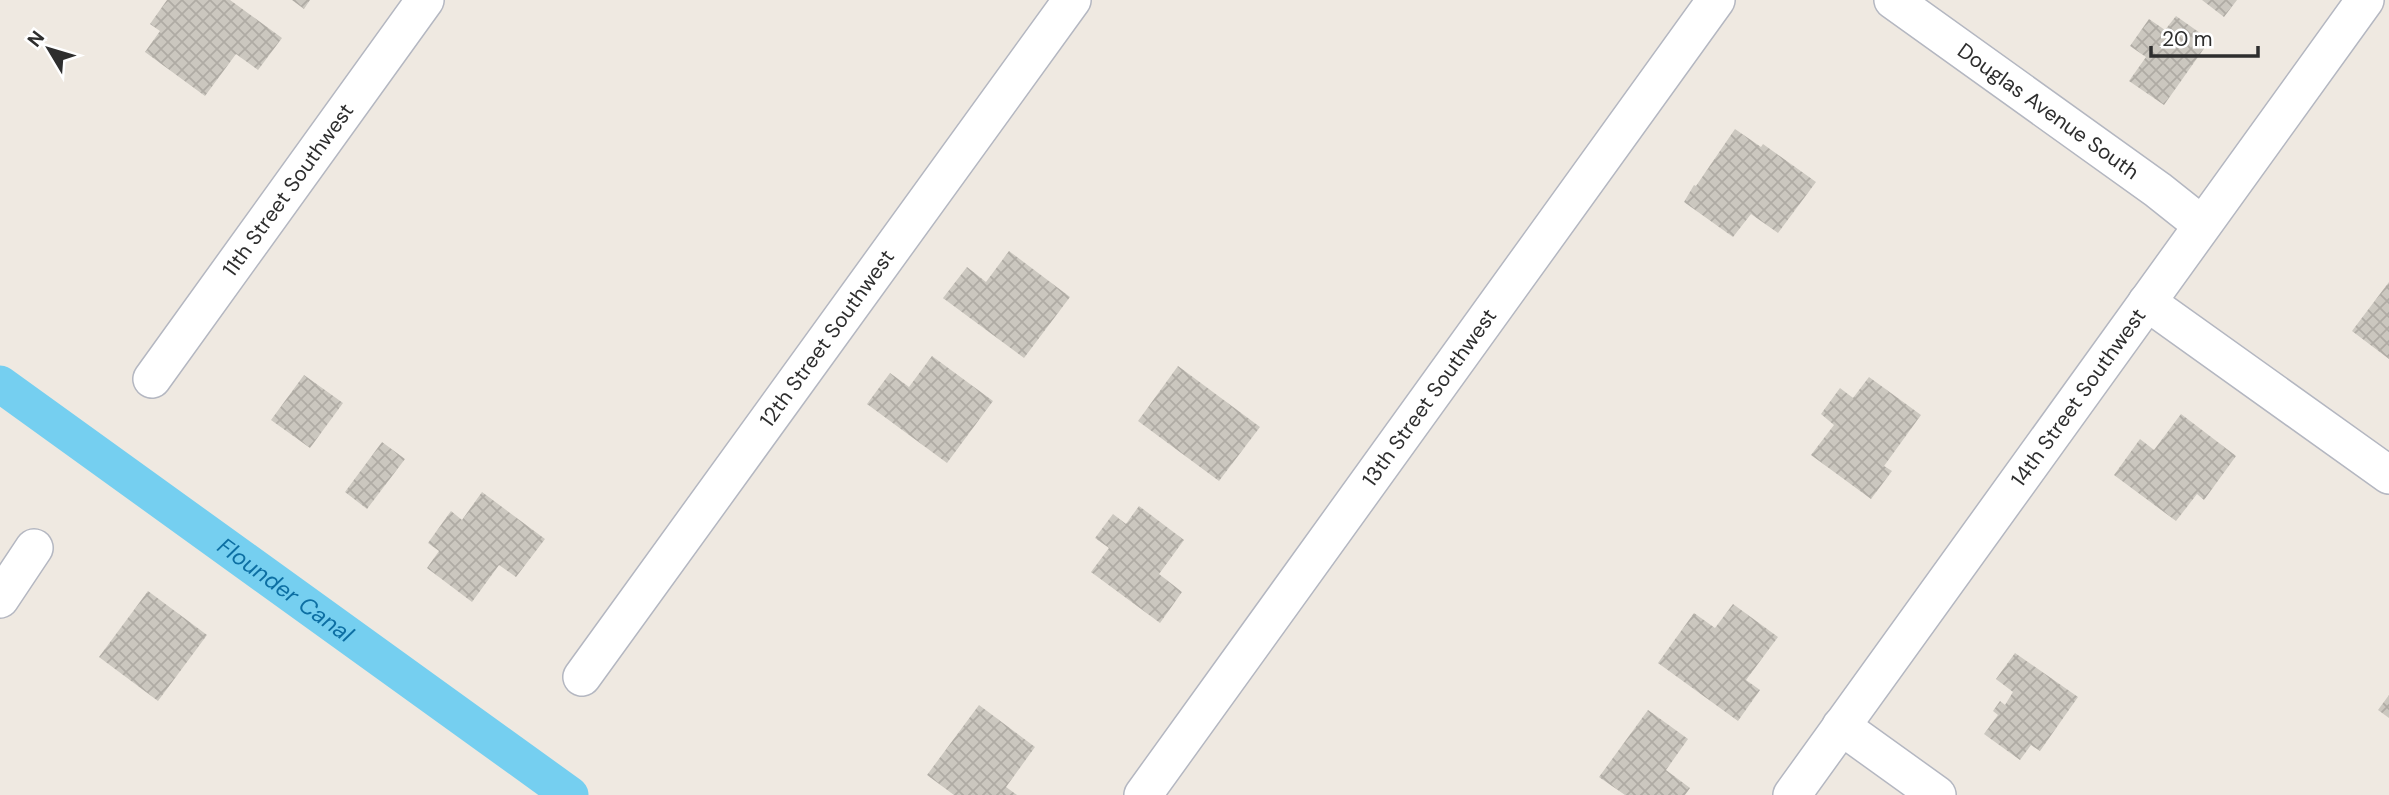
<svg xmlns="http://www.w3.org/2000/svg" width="2389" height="795" viewBox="0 0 2389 795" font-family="'DM Sans',sans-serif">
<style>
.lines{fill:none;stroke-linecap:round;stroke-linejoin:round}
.canal{stroke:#75cff0;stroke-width:37}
.building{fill:url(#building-cross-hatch)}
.street-casing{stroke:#b4b7c1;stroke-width:40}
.street{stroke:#fff;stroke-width:37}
.labels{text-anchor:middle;stroke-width:5;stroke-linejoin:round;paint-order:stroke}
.street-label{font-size:21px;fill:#2e2e2e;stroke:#fff}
.water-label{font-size:23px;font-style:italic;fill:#0d6fa3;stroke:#fff}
</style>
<defs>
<pattern id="building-cross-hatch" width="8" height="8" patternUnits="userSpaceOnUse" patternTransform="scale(1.75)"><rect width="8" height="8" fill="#cbc7bf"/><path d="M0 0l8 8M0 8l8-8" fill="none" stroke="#afaba4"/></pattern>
</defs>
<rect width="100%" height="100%" fill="#efe9e1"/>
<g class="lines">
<path class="canal" id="s1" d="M0,384L570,795"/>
</g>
<path class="building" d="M167,0H230L282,38L258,70L236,54L205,96L145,52L160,31L150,24Z
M292,0H310L304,9Z
M2202,0H2237L2224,17Z
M2176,16L2210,40L2164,105L2129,81L2146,57L2130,46L2149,19L2165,30Z
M1735,129L1761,147L1763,144L1816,182L1778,233L1751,214L1733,237L1684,202L1694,185L1696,186Z
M1009,251L1070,297L1024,358L943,298L967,267L986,282Z
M2389,282V359L2352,331Z
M932,356L993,401L947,463L867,404L890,373L909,387Z
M1178,366L1260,427L1219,481L1138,421Z
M304,375L343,403L310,448L271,420Z
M1869,377L1921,415L1884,466L1892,471L1871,499L1811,455L1834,425L1821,414L1840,388L1853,398Z
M2181,414L2236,456L2204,500L2197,494L2176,521L2114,475L2140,439L2154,450Z
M382,442L405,459L367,509L345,492Z
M482,492L545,539L516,577L499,565L472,602L427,568L439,551L428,543L451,511L462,520Z
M1139,506L1184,540L1159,574L1182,592L1160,623L1091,572L1109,548L1095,538L1113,514L1126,524Z
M148,591L207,635L158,701L99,657Z
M1733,604L1778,637L1746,680L1760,690L1738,721L1658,663L1694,613L1715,628Z
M2015,653L2078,697L2040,751L2031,745L2020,760L1984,734L1998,715L1993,711L2000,701L2005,705L2013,692L1996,679Z
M2389,695V718L2378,710Z
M979,705L1035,747L1006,787L1017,795H954L927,775Z
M1648,710L1688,739L1666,770L1690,788L1685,795H1625L1599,777Z"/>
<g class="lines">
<defs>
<g id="street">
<path id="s2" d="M1893,0L2158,190L2202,225"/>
<path d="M2147,302L2389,475"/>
<path id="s3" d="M152,379L425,0"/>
<path d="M0,599L34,548"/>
<path id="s4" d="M582,677L1072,0"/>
<path d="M1841,726L1937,795"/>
<path id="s5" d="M1143,795L1716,0"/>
<path id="s6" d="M1792,795L2365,0"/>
</g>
</defs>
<use href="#street" class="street-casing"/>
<use href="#street" class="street"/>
</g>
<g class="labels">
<g class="street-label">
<text dy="7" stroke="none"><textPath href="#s2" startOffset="191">Douglas Avenue South</textPath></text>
<text dy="7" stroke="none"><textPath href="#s3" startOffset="233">11th Street Southwest</textPath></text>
<text dy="7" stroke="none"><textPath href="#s4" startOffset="418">12th Street Southwest</textPath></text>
<text dy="7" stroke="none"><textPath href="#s6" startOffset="490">14th Street Southwest</textPath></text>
<text dy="7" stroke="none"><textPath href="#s5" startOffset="490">13th Street Southwest</textPath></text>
</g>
<g class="water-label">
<text dy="8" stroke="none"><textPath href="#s1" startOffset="352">Flounder Canal</textPath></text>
</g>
</g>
<g transform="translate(49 49) rotate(308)" stroke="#ffffff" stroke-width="5" paint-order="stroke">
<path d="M0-5L12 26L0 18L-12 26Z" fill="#2e2e2e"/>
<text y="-10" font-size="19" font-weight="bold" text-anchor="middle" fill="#2e2e2e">N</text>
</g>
<path d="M2151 46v10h107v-10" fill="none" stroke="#2e2e2e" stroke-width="3.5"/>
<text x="2162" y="46" font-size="21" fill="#2e2e2e" stroke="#ffffff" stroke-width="5" paint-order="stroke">20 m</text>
</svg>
